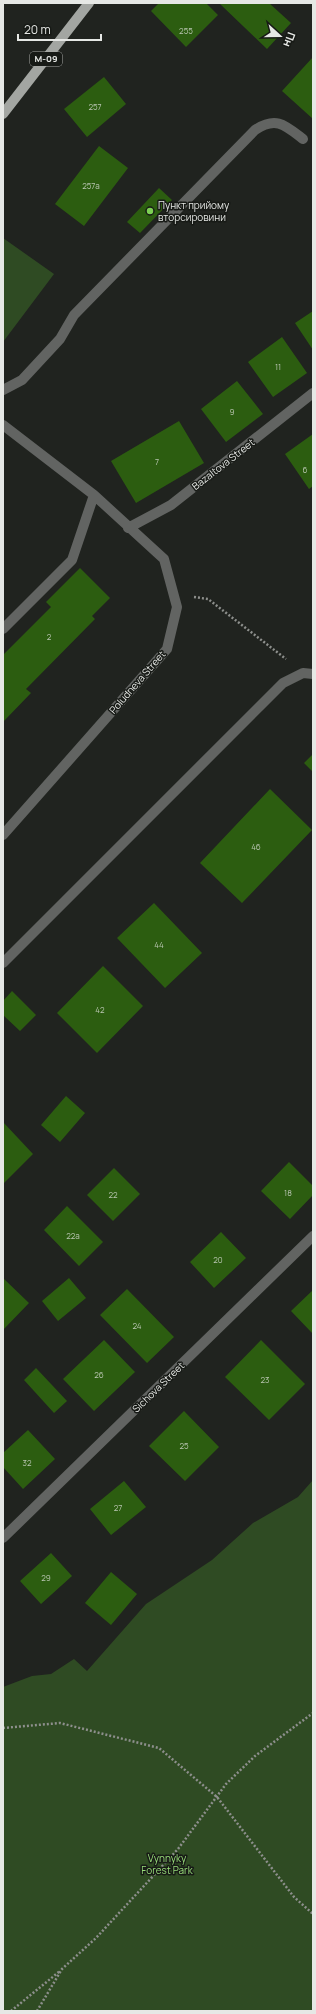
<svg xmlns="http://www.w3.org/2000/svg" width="316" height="2014" viewBox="0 0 316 2014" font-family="Manrope,sans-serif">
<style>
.green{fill:#2f4b23}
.building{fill:#2c5d10}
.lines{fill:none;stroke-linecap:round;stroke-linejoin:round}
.path{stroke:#8d8f8c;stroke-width:2.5;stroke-dasharray:2 2;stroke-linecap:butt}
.minor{stroke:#626462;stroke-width:10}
.major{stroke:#a3a6a2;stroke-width:10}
.poi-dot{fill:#7dd154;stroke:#171a16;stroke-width:1.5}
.labels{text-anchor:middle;stroke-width:3;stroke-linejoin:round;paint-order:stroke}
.number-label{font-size:8px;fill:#b8c5b0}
.shield{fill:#171a16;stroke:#a8aaa7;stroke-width:1}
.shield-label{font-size:9px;font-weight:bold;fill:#e6e8e5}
.poi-label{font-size:10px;fill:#e6e8e5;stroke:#171a16;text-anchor:start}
.street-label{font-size:10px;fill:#e6e8e5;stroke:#171a16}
.park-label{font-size:10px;fill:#98dd7a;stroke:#171a16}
</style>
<rect width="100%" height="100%" fill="#20231f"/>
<path class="green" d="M3,238L54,274L3,342Z
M313,1480V2011H3V1687L32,1676L51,1674L74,1659L87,1671L146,1604L212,1560L253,1523L298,1497Z"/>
<path class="building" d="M159,3H206L218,15L186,47L151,11Z
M219,3H269L291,23L267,49Z
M313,57V119L282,91Z
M104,77L126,104L87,137L64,109Z
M99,146L128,168L84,226L55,204Z
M159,188L172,200L140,233L127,222Z
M313,311V350L295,323Z
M282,337L307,373L273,397L248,362Z
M237,381L263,414L226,442L201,409Z
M179,421L204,463L136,503L111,461Z
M313,434V486L309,489L285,454Z
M80,568L110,598L92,616L95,619L26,689L31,693L3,722V655L51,607L46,602Z
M313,754V772L304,763Z
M270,789L312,830L242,903L200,863Z
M154,903L202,953L165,988L117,938Z
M103,966L143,1006L97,1053L57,1013Z
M12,991L36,1015L20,1031L3,1015V1001Z
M66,1096L85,1113L60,1142L41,1125Z
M3,1122L33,1154L3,1184Z
M289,1162L313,1186V1195L290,1219L261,1191Z
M114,1168L140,1194L113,1221L87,1195Z
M67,1206L103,1242L79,1266L44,1230Z
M221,1232L246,1258L214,1288L190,1262Z
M3,1278L29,1303L3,1330Z
M69,1278L86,1298L58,1321L42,1301Z
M127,1289L174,1337L147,1363L100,1315Z
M313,1290V1334L291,1311Z
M104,1340L135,1372L94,1411L63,1379Z
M261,1340L305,1384L269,1420L225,1377Z
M36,1368L67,1401L54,1413L24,1380Z
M184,1411L219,1447L185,1481L149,1446Z
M28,1430L55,1459L23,1489L3,1467V1453Z
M124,1481L146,1507L111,1535L90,1509Z
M51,1553L72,1576L41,1604L20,1581Z
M111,1572L137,1594L111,1625L85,1603Z"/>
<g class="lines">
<path class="path" d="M194,597L208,599L286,659
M3,1728L60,1723L159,1748L217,1797L294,1897L313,1914
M11,2011L60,1971
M37,2011L62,1969L96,1938L178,1849L226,1784L255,1756L313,1713"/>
<path class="minor" d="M3,390L22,380L60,339L74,315L255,130C276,116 285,125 303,139
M3,425L94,495L164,559L177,607L167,649L3,835
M128,528L171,505L313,393
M3,629L72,560L94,495
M3,963L283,683L303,673L313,674
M3,1538L313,1236"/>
<path class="major" d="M3,114L89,3"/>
</g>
<circle class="poi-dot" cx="150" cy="211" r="4"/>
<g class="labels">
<g class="number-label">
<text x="186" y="34">255</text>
<text x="95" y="110">257</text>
<text x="91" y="189">257а</text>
<text x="278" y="370">11</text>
<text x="232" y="415">9</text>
<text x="157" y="465">7</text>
<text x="305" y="473">6</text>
<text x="49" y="640">2</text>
<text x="256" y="850">46</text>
<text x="159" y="948">44</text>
<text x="100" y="1013">42</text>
<text x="288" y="1196">18</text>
<text x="113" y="1198">22</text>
<text x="73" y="1239">22а</text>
<text x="218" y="1263">20</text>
<text x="137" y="1329">24</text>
<text x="99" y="1378">26</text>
<text x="265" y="1383">23</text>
<text x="184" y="1449">25</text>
<text x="27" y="1466">32</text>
<text x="118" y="1511">27</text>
<text x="46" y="1581">29</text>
</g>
<rect class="shield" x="30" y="52" width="32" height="14" rx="3"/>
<g class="shield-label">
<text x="46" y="62">М-09</text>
</g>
<g class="poi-label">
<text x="158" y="209">Пункт прийому<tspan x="158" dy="12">вторсировини</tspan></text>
</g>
<g class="street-label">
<text transform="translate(223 464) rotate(-38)" y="4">Bazaltova Street</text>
<text transform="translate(137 682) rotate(-49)" y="4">Poludneva Street</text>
<text transform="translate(158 1387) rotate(-44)" y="4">Sichova Street</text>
</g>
<g class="park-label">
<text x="167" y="1862">Vynnyky<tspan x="167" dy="12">Forest Park</tspan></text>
</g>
</g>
<rect width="316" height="2014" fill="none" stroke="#e6e8e5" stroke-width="8"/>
<g transform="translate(280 36) rotate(111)" stroke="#171a16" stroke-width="3" paint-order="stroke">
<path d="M0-3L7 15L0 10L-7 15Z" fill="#e6e8e5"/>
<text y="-6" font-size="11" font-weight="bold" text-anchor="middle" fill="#e6e8e5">Пн</text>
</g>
<path d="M18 34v6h83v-6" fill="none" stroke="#e6e8e5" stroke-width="2"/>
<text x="24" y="34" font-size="12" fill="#e6e8e5" stroke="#171a16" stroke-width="3" paint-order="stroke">20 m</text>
</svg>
